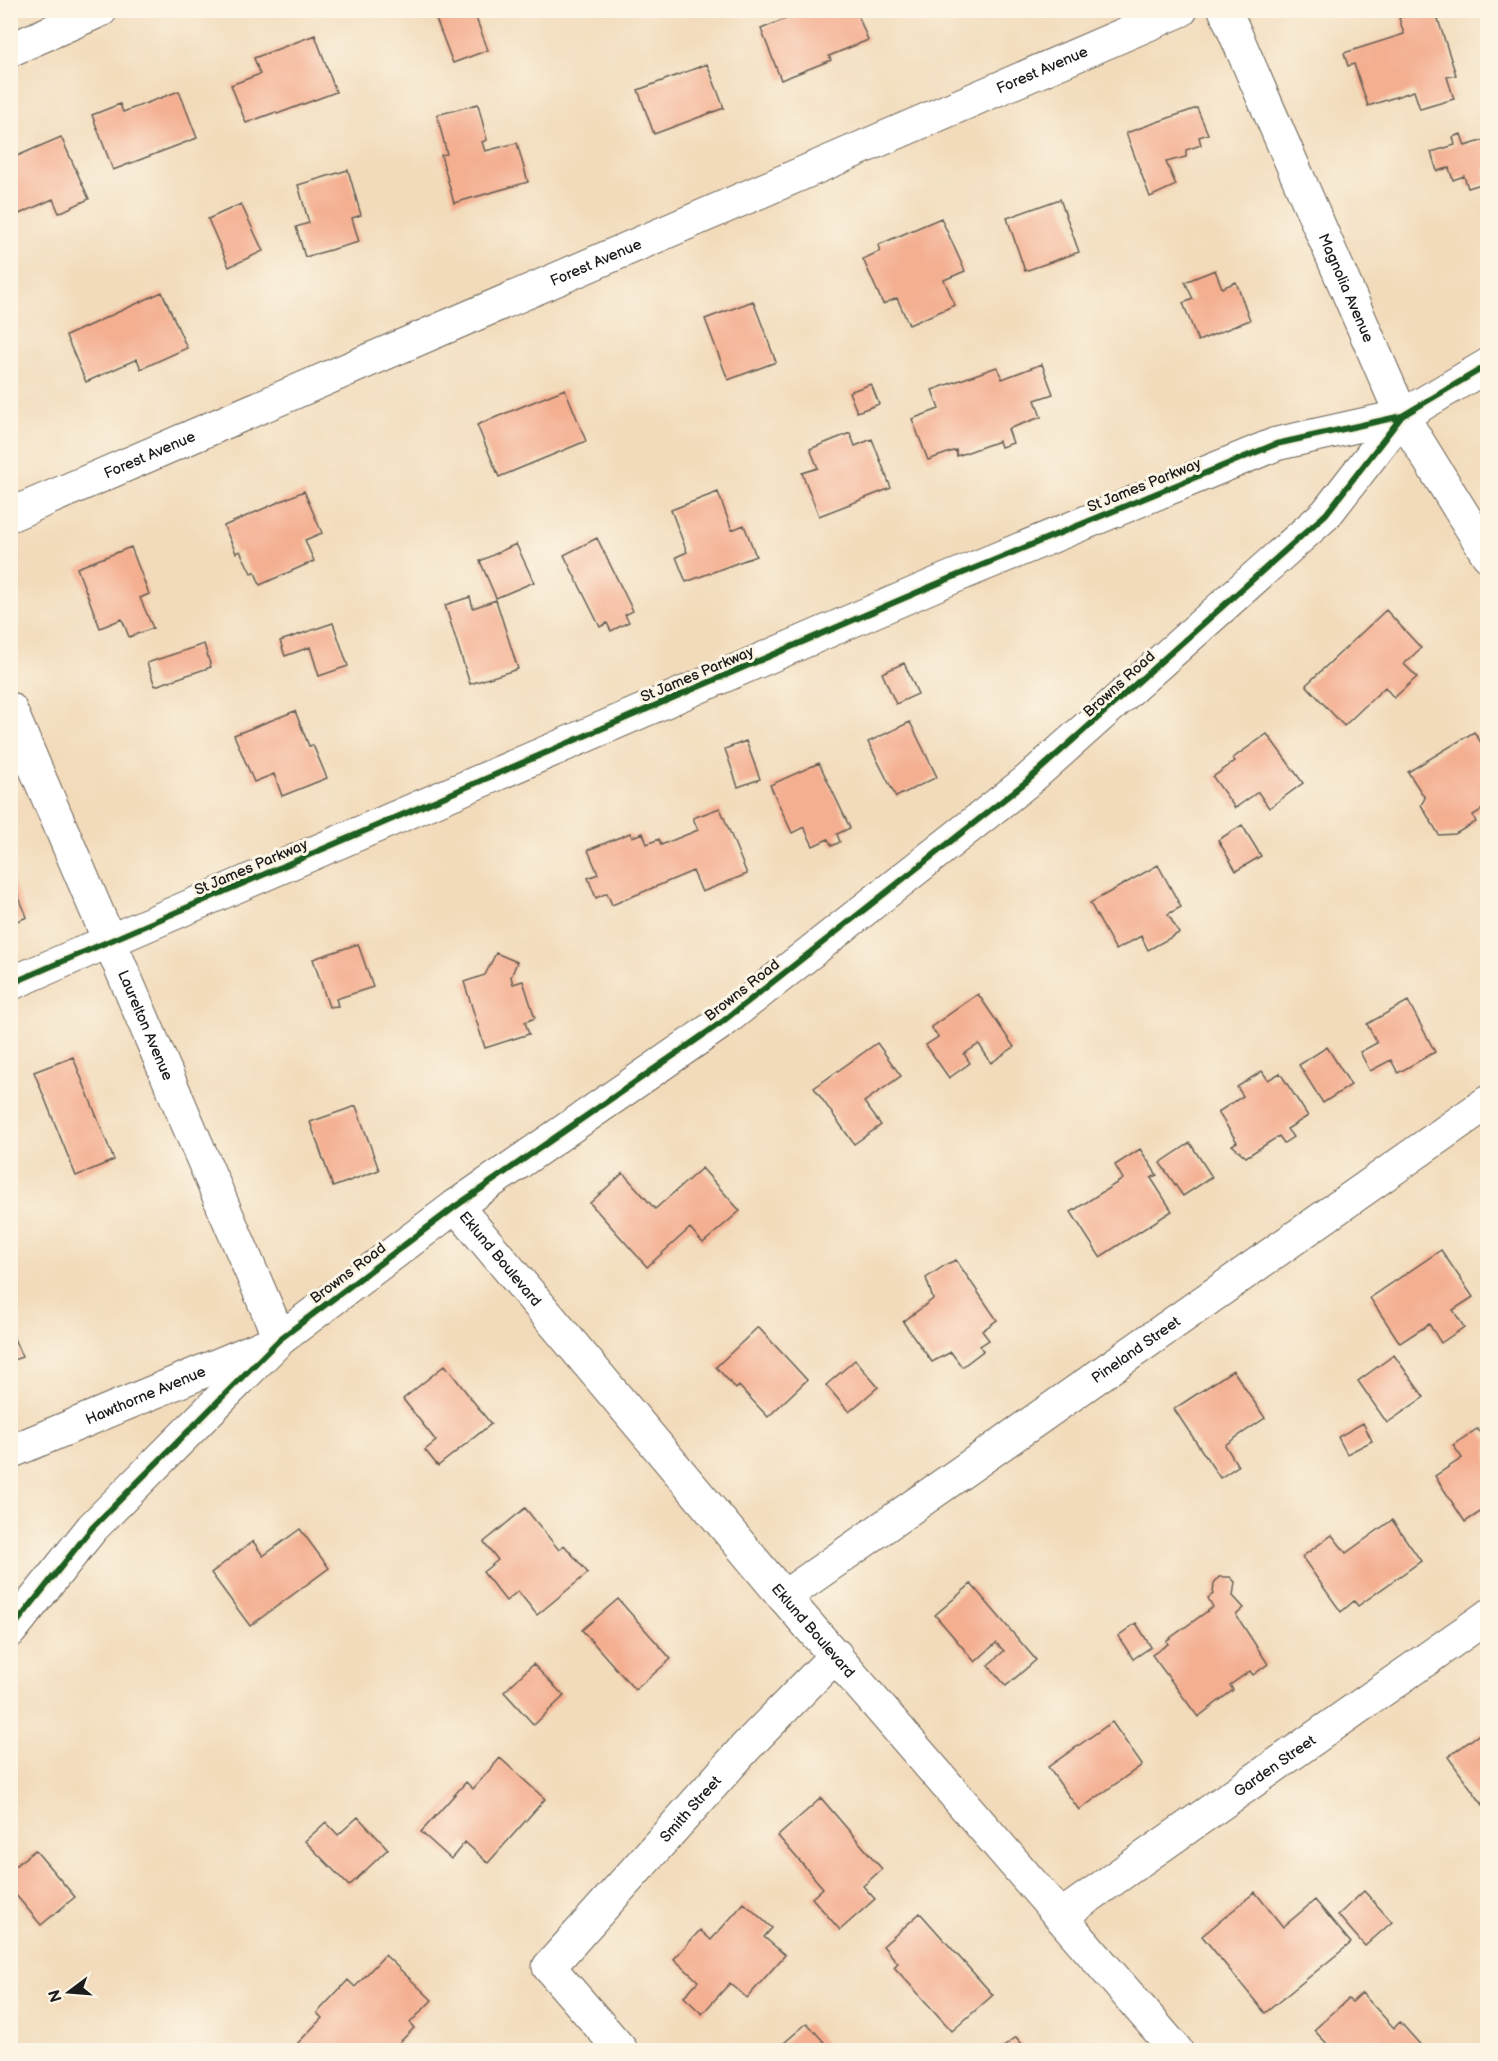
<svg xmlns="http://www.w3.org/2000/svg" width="1498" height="2061" viewBox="0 0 1498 2061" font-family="'Balsamiq Sans',sans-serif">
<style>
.building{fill:#f4af91}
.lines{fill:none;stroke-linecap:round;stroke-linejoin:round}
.minor-casing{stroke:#675f54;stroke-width:35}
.minor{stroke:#fff;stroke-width:33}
.cycleway-casing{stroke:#fcf5e5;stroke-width:10}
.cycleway{stroke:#1b5e20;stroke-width:6}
.labels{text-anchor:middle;stroke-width:6;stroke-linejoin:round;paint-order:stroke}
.street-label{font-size:15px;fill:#1c1c1c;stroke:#fcf5e5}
</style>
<rect width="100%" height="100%" fill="#fcf5e5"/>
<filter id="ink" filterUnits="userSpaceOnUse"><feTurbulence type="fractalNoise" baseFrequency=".0167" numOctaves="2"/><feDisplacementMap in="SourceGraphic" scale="12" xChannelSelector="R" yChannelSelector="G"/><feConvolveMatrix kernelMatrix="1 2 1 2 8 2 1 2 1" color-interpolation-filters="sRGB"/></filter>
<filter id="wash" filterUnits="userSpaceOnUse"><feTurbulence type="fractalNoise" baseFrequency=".008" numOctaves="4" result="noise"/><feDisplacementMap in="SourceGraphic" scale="24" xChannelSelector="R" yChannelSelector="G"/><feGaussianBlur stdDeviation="1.35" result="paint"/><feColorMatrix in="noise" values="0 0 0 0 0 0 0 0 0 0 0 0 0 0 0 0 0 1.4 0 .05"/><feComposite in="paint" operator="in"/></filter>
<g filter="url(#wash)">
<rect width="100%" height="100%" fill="#f2dbbb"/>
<g id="blocks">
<path class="building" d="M458,10H473L488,50L453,63L436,19Z
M807,10H856L868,40L829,56L831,60L781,80L761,29Z
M1420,10H1435L1456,75L1447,77L1454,99L1420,109L1414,91L1368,106L1354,64L1348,66L1344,53L1404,34L1399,18Z
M1479,10H1488V34H1487Z
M315,35L336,92L277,114L276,112L246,123L231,85L260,74L254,58Z
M707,64L724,108L654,134L638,90Z
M179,91L197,138L113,170L92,115L120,104L123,112Z
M478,104L487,140L482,142L485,151L517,143L528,182L454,203L441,155L447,154L437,115Z
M1197,108L1208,134L1199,137L1201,145L1186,150V157L1166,162L1176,185L1150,197L1126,133Z
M1461,134L1465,146L1488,139V167L1484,168L1488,182L1468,188L1464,176L1453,180L1449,168L1437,171L1431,152L1455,145L1453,137Z
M61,137L89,199L59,213L53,199L10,218V159Z
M348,170L361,215L352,218L359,242L305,257L296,227L309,223L298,185Z
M1060,199L1079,252L1025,271L1007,218Z
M241,204L263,251L229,267L208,219Z
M941,218L965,271L944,280L955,305L909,325L897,298L883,304L863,259L880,251L878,245Z
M1215,270L1222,288L1236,282L1250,320L1198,341L1183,303L1193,299L1185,282Z
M162,292L187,348L141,369L137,359L86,382L66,336Z
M753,301L776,362L728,380L705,319Z
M1042,364L1053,394L1035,400L1041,417L1008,429L1013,443L1001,447L999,441L957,456L956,450L928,460L912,419L939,409L932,390L997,367L1002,379Z
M871,384L879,404L857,412L849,392Z
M565,389L586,441L499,477L477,425Z
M850,433L855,446L872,439L891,488L819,516L802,473L818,468L810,449Z
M304,491L322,533L305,540L314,561L260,585L255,572L251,573L240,551L236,553L224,526Z
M718,492L732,530L744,525L756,556L686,582L676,557L687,552L671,510Z
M597,538L633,611L625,615L629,622L611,631L607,623L600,627L564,555Z
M516,544L534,582L496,598L480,561Z
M131,547L149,594L140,598L153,628L129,637L122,619L100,628L77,568Z
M470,597L473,608L496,600L518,669L470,684L445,605Z
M1386,610L1421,648L1404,664L1417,677L1394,698L1385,687L1344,726L1306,685Z
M333,623L348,666L319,676L310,647L285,656L280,641Z
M204,644L211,667L155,686L147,663Z
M904,663L918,694L896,704L882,673Z
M295,711L309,746L313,745L327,778L282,796L274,774L254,782L234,735Z
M910,722L937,777L896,797L868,742Z
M1474,732L1488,753V806L1473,815L1476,822L1455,834L1439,835L1421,805L1425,798L1408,772Z
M1267,734L1303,783L1269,808L1258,792L1235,808L1213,777L1235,761L1233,758Z
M746,741L760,779L738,787L725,749Z
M819,763L850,828L837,834L840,842L832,846L828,839L813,846L804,827L792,833L770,785Z
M720,808L747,874L702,892L693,871L612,905L607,893L596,898L588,878L598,874L588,850L630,833L632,837L643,833L647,844L659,839L661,845L698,830L693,818Z
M1242,825L1261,856L1236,871L1218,840Z
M1158,865L1181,907L1168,914L1179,933L1148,950L1141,936L1116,950L1090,903Z
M10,875L27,917L10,924Z
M358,944L373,987L336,999L338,1006L329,1007L313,959Z
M496,953L517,962L511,977L513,984L523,981L535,1018L525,1022L529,1034L485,1048L464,982L485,975Z
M978,994L1014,1047L991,1063L979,1044L964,1054L970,1063L949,1078L926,1045L938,1037L931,1027Z
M1408,1001L1435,1052L1398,1073L1391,1060L1370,1071L1360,1052L1377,1043L1367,1024Z
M877,1043L901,1076L864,1102L881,1125L854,1144L814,1088Z
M1327,1047L1351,1085L1323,1103L1299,1065Z
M73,1057L114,1160L76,1176L34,1072Z
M1262,1071L1268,1080L1280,1073L1308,1116L1287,1129L1293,1137L1284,1143L1279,1136L1246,1157L1232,1145L1237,1142L1218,1112L1243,1096L1237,1087Z
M356,1106L379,1170L333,1187L310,1122Z
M1190,1143L1212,1177L1183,1196L1160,1163Z
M1140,1149L1157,1175L1151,1178L1172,1211L1100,1257L1071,1212L1123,1179L1115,1165Z
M702,1168L740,1211L703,1243L690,1228L647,1267L590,1203L623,1173L655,1209Z
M1441,1250L1473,1297L1453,1310L1464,1327L1441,1343L1429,1324L1400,1343L1370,1298Z
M956,1260L997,1320L982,1331L989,1340L980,1346L983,1351L962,1367L951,1352L932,1362L903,1322L933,1299L926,1278L947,1264Z
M758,1327L807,1380L768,1417L739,1386L736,1389L716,1367Z
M10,1329L22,1357L10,1361Z
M1394,1355L1424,1397L1387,1423L1358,1381Z
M855,1360L878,1387L849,1412L826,1385Z
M445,1365L491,1424L438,1466L425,1450L436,1441L403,1399Z
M1233,1370L1265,1418L1225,1445L1238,1466L1220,1478L1174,1409Z
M1363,1423L1372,1441L1347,1454L1338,1437Z
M1477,1429L1488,1441V1507L1465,1522L1435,1476L1462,1458L1453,1445Z
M525,1508L559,1550L564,1545L588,1573L537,1615L518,1591L506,1601L483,1572L498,1560L484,1542Z
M1392,1520L1421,1561L1358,1606L1354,1601L1341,1612L1302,1557L1332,1535L1346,1553Z
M300,1529L329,1568L250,1626L211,1573L253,1541L263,1556Z
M1219,1577H1230L1235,1582L1233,1596L1244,1608L1236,1615L1268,1664L1253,1675L1250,1671L1230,1685L1233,1690L1198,1717L1152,1655L1168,1644L1166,1641L1213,1607L1208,1598L1213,1594L1214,1583Z
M971,1584L1036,1660L1006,1686L988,1665L1004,1651L996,1643L975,1662L935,1615Z
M618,1599L671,1659L635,1690L582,1630Z
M1136,1623L1151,1647L1133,1659L1118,1636Z
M533,1664L564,1696L534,1725L504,1692Z
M1112,1722L1142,1765L1079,1810L1048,1767Z
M1488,1728V1812L1448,1757Z
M500,1758L545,1799L488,1863L465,1842L451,1859L421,1832L466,1782L473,1789Z
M821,1798L882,1869L863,1886L875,1899L840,1930L812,1898L823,1888L778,1836Z
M358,1817L388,1849L349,1886L305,1841L326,1822L338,1835Z
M35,1850L75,1897L41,1925L10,1888V1870Z
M1364,1891L1392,1922L1365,1946L1338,1915Z
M1255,1892L1283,1927L1315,1900L1351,1943L1265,2013L1202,1936Z
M744,1903L772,1928L764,1937L785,1955L747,1998L730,1983L702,2014L684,1997L698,1981L674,1959L700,1930L711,1940Z
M920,1913L993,1995L952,2031L894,1967L898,1963L883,1946Z
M385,1955L432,2000L410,2023L414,2028L392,2050H303L297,2044L322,2018L317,2013L348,1980L355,1987Z
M1362,1993L1394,2028L1400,2022L1425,2050H1333L1314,2030L1348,1999L1352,2002Z
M807,2023L831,2050H776Z
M1016,2037L1027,2050H1000Z"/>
</g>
</g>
<g filter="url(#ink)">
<use href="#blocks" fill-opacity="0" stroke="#675f54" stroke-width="1.5"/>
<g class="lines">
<defs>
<g id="minor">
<path id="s1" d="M1225,10L1402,416L1488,555"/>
<path d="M10,50L101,10"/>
<path id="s2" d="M10,515L1181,10"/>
<path id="s3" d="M10,709L280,1339"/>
<path d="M10,984L946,580L1276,444L1402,416"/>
<path id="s4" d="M456,1206L784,1597L1176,2050"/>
<path id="s5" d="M10,1452L266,1345"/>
<path id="s6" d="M784,1597L1488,1102"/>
<path d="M10,1631L92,1528L280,1339L456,1206L722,1022L1026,782L1326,514L1402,416L1488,365"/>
<path id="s7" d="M1061,1916L1488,1616"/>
<path id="s8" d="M621,2050L549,1967L745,1748L836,1655"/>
</g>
</defs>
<use href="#minor" class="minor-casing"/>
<use href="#minor" class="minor"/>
<defs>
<path id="cycleway" d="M10,984L946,580L1276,444L1402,416
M10,1631L92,1528L280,1339L456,1206L722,1022L1026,782L1326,514L1402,416L1488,365"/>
</defs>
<use href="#cycleway" class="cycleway-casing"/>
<use href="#cycleway" class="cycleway"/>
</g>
</g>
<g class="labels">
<g class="street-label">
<text dy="5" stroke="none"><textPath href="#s2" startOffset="1124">Forest Avenue</textPath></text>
<text dy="5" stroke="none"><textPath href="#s2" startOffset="638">Forest Avenue</textPath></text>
<text dy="5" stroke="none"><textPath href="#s1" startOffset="303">Magnolia Avenue</textPath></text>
<text dy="5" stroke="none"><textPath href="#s2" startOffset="152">Forest Avenue</textPath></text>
<text transform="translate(1144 485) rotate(-22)" y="5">St James Parkway</text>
<text transform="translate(697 674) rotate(-23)" y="5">St James Parkway</text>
<text transform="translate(1119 684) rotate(-42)" y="5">Browns Road</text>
<text transform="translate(251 867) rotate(-23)" y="5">St James Parkway</text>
<text transform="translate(742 990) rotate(-38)" y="5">Browns Road</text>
<text dy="5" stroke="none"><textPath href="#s3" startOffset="344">Laurelton Avenue</textPath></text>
<text dy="5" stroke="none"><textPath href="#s4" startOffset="69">Eklund Boulevard</textPath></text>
<text transform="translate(348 1273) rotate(-37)" y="5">Browns Road</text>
<text dy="5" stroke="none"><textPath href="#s6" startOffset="430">Pineland Street</textPath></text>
<text dy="5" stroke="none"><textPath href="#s5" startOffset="147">Hawthorne Avenue</textPath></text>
<text dy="5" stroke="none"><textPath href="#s4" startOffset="555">Eklund Boulevard</textPath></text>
<text dy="5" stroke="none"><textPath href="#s7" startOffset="261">Garden Street</textPath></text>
<text dy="5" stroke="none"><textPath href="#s8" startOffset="322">Smith Street</textPath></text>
</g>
</g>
<rect width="1498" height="2061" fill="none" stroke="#fcf5e5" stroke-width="36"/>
<g transform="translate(69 1992) rotate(254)" stroke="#fcf5e5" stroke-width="4.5" paint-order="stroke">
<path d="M0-4.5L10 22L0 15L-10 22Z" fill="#1c1c1c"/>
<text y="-9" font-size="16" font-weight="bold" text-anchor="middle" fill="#1c1c1c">N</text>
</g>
</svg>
